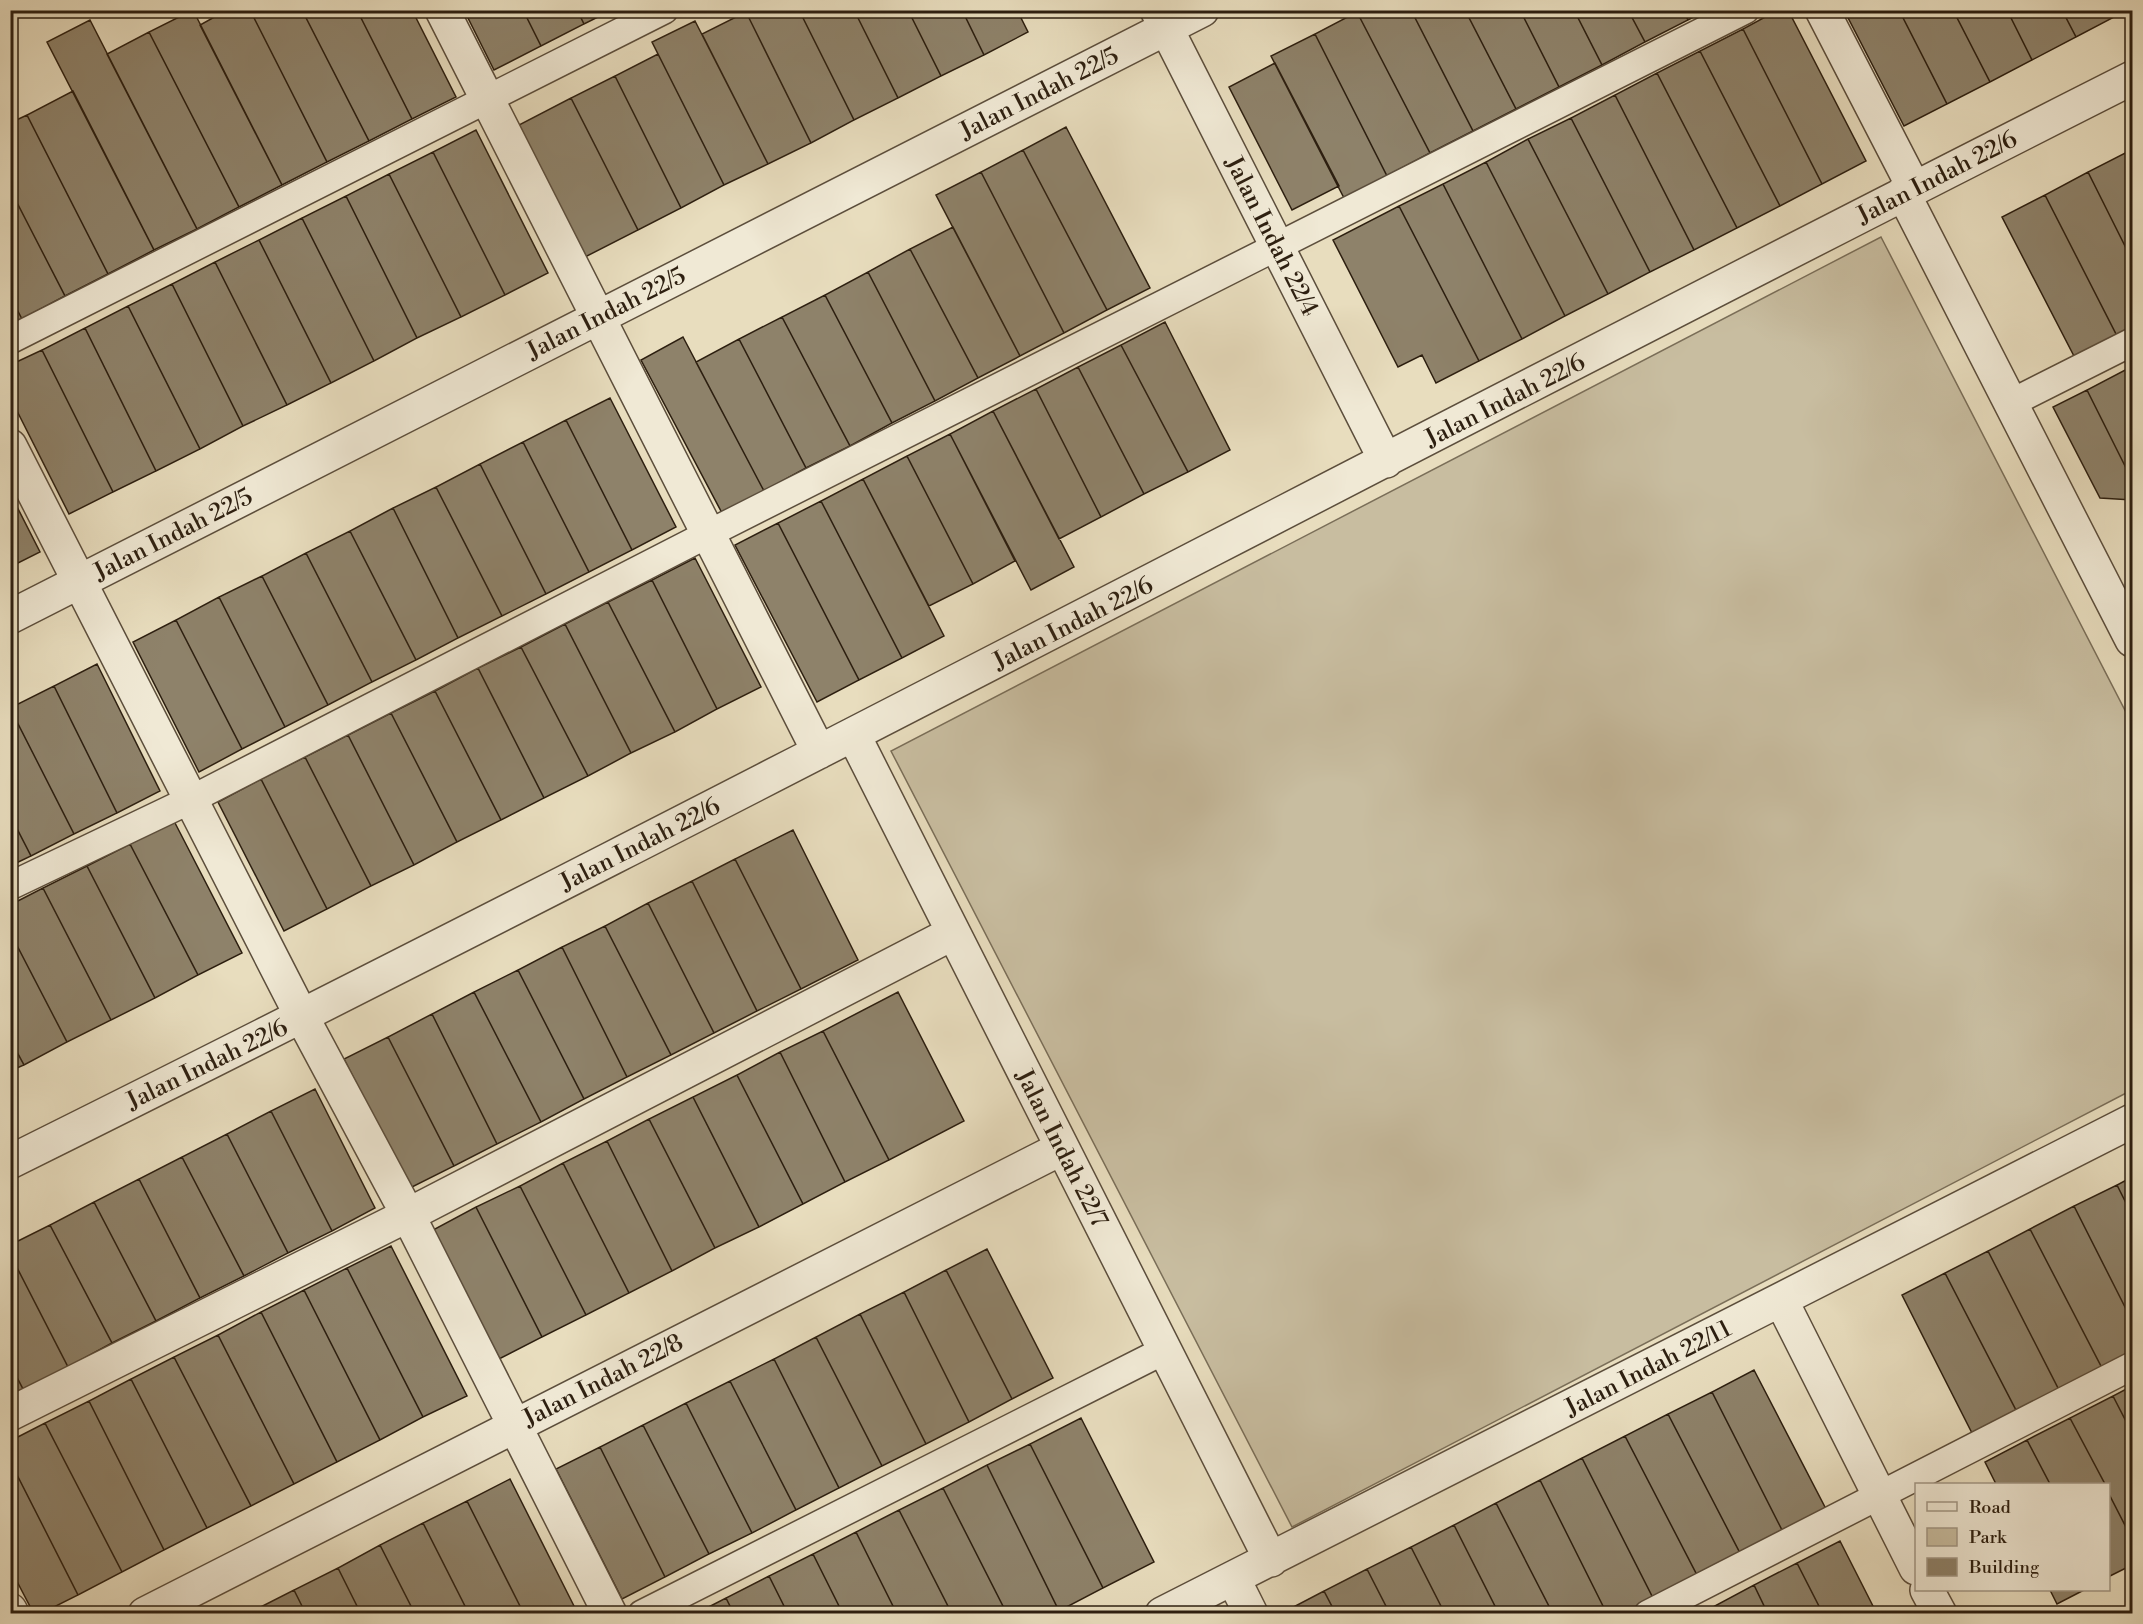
<svg xmlns="http://www.w3.org/2000/svg" width="2143" height="1624" viewBox="0 0 2143 1624" font-family="'Libre Bodoni',serif">
<style>
.green{fill:#c8bda0;stroke:#7a6e58;stroke-width:1.5}
.building{fill:#8e826a;stroke:#2d1f10;stroke-width:1.5}
.lines{fill:none;stroke-linecap:round;stroke-linejoin:round}
.service-casing{stroke:#5c4e3c;stroke-width:30}
.minor-casing{stroke:#5c4e3c;stroke-width:36}
.service{stroke:#f0e9d5;stroke-width:27}
.minor{stroke:#f0e9d5;stroke-width:33}
.labels{text-anchor:middle;stroke-width:6;stroke-linejoin:round;paint-order:stroke}
.street-label{font-size:24px;fill:#2d1f10;stroke:#f0e9d5}
</style>
<rect width="100%" height="100%" fill="#e8ddbe"/>
<filter id="stains"><feTurbulence type="fractalNoise" baseFrequency=".00333" numOctaves="4"/><feColorMatrix values="0 0 0 0 .2 0 0 0 0 .09 0 0 0 0 .02 0 0 0 .5 -.17"/></filter>
<radialGradient id="worn" r=".72"><stop offset=".6" stop-color="#630" stop-opacity="0"/><stop offset="1" stop-color="#630" stop-opacity=".3"/></radialGradient>
<path class="green" d="M1881,237L2132,724V1090L1292,1527L891,751Z"/>
<path class="building" d="M193,10L282,185L239,207L149,32Z
M227,10H250L327,162L282,185L200,25Z
M250,10H302L369,141L327,162Z
M302,10H357L412,119L369,141Z
M357,10H412L456,97L412,119Z
M464,10H523L541,46L494,70Z
M523,10H577L584,24L541,46Z
M577,10H612L584,24Z
M748,10H799L854,120L811,143L746,12Z
M799,10H854L898,98L854,120Z
M854,10H908L941,76L898,98Z
M908,10H962L984,55L941,76Z
M962,10H1017L1028,32L984,55Z
M1360,10H1411L1473,131L1430,153L1357,12Z
M1411,10H1465L1516,109L1473,131Z
M1465,10H1520L1559,87L1516,109Z
M1520,10H1574L1602,65L1559,87Z
M1574,10H1628L1645,42L1602,65Z
M1628,10H1683L1688,20L1645,42Z
M1683,10H1707L1688,20Z
M1778,10H1788L1866,161L1822,184L1743,29Z
M1844,10H1899L1947,104L1904,126Z
M1899,10H1953L1990,82L1947,104Z
M1953,10H2007L2032,60L1990,82Z
M2007,10H2062L2076,37L2032,60Z
M2062,10H2116L2118,15L2076,37Z
M746,12L811,143L768,164L702,34Z
M1357,12L1430,153L1387,176L1315,34Z
M90,20L197,229L154,250L47,42Z
M695,21L768,164L724,185L652,42Z
M1743,29L1822,184L1780,206L1700,51Z
M149,32L239,207L197,229L107,54Z
M1315,34L1387,176L1344,198L1271,56Z
M1700,51L1780,206L1737,228L1657,73Z
M658,54L724,185L681,208L615,76Z
M1275,63L1339,186L1292,210L1229,87Z
M1657,73L1737,228L1694,250L1615,95Z
M615,76L681,208L638,230L571,98Z
M73,91L154,250L108,274L27,115Z
M1615,95L1694,250L1650,272L1571,118Z
M571,98L638,230L583,258L517,126Z
M27,115L108,274L65,296L10,189V123Z
M1571,118L1650,272L1608,294L1528,139Z
M1066,127L1150,288L1107,310L1023,150Z
M476,130L548,273L505,295L433,152Z
M1528,139L1608,294L1565,316L1486,162Z
M1023,150L1107,310L1064,333L981,172Z
M2131,150L2132,154V260L2088,172Z
M433,152L505,295L461,317L389,174Z
M1486,162L1565,316L1522,339L1443,184Z
M981,172L1064,333L1020,356L936,195Z
M2088,172L2132,260V328L2117,336L2045,195Z
M389,174L461,317L417,338L346,196Z
M1443,184L1522,339L1479,361L1399,206Z
M10,189L65,296L22,319L10,296Z
M2045,195L2117,336L2075,358L2002,217Z
M346,196L417,338L374,361L302,218Z
M1399,206L1479,361L1436,383L1422,355L1398,367L1333,240Z
M302,218L374,361L331,383L259,240Z
M953,227L1020,356L978,378L910,249Z
M259,240L331,383L287,405L215,262Z
M910,249L978,378L935,401L868,272Z
M215,262L287,405L243,426L172,284Z
M868,272L935,401L892,423L825,295Z
M172,284L243,426L200,449L128,306Z
M825,295L892,423L850,446L782,317Z
M10,296L22,319L10,324Z
M128,306L200,449L156,471L85,328Z
M782,317L850,446L806,468L739,339Z
M1165,322L1230,450L1188,472L1121,345Z
M85,328L156,471L113,492L42,350Z
M683,337L764,491L722,513L641,360Z
M739,339L806,468L764,491L696,362Z
M1121,345L1188,472L1144,494L1078,367Z
M42,350L113,492L69,514L10,397V365Z
M1078,367L1144,494L1101,517L1036,389Z
M2129,368L2132,374V480L2087,390Z
M1036,389L1101,517L1059,539L993,411Z
M2087,390L2132,480V500L2100,498L2053,407Z
M610,398L676,527L632,550L566,420Z
M993,411L1074,567L1031,590L950,434Z
M566,420L632,550L589,572L523,442Z
M950,434L1015,561L973,584L907,456Z
M523,442L589,572L546,594L480,464Z
M907,456L973,584L929,606L863,479Z
M480,464L546,594L502,616L436,487Z
M863,479L944,636L902,658L821,501Z
M436,487L502,616L458,638L393,508Z
M10,493L40,552L10,567Z
M821,501L902,658L859,680L778,523Z
M393,508L458,638L416,660L350,531Z
M778,523L859,680L817,702L735,545Z
M350,531L416,660L372,682L306,553Z
M306,553L372,682L328,705L262,576Z
M695,558L761,687L717,709L652,580Z
M262,576L328,705L285,727L219,597Z
M652,580L717,709L675,732L608,602Z
M219,597L285,727L242,749L176,620Z
M608,602L675,732L631,753L565,624Z
M176,620L242,749L199,772L133,642Z
M565,624L631,753L588,776L521,647Z
M521,647L588,776L544,798L478,668Z
M97,664L160,791L117,813L54,686Z
M478,668L544,798L501,820L435,691Z
M54,686L117,813L74,834L10,708Z
M435,691L501,820L457,842L391,713Z
M10,708L74,834L31,856L10,815Z
M391,713L457,842L414,865L348,735Z
M348,735L414,865L371,886L305,757Z
M305,757L371,886L327,909L261,779Z
M261,779L327,909L284,931L218,802Z
M10,815L31,856L10,866Z
M174,821L242,953L198,975L130,844Z
M793,830L858,960L801,989L735,859Z
M130,844L198,975L155,998L87,866Z
M735,859L801,989L757,1011L692,881Z
M87,866L155,998L111,1020L43,888Z
M692,881L757,1011L714,1033L648,903Z
M43,888L111,1020L67,1042L10,932V905Z
M648,903L714,1033L671,1055L605,926Z
M605,926L671,1055L627,1077L562,947Z
M10,932L67,1042L24,1065L10,1039Z
M562,947L627,1077L584,1099L518,970Z
M518,970L584,1099L541,1122L474,992Z
M474,992L541,1122L497,1144L432,1014Z
M898,992L964,1121L889,1160L823,1031Z
M432,1014L497,1144L454,1166L388,1037Z
M823,1031L889,1160L845,1182L780,1052Z
M388,1037L454,1166L410,1188L344,1059Z
M10,1039L24,1065L10,1071Z
M780,1052L845,1182L803,1204L737,1075Z
M737,1075L803,1204L759,1227L693,1097Z
M315,1089L375,1208L332,1231L271,1111Z
M693,1097L759,1227L715,1248L649,1119Z
M271,1111L332,1231L288,1253L227,1134Z
M649,1119L715,1248L672,1271L607,1141Z
M227,1134L288,1253L244,1276L182,1157Z
M607,1141L672,1271L629,1293L563,1163Z
M182,1157L244,1276L200,1298L139,1179Z
M563,1163L629,1293L586,1315L520,1186Z
M2132,1177V1215L2117,1185Z
M139,1179L200,1298L156,1321L94,1202Z
M2117,1185L2132,1215V1321L2074,1206Z
M520,1186L586,1315L542,1337L476,1207Z
M94,1202L156,1321L112,1343L50,1225Z
M2074,1206L2132,1321V1355L2103,1370L2030,1229Z
M476,1207L542,1337L499,1359L433,1230Z
M50,1225L112,1343L68,1367L10,1254V1245Z
M2030,1229L2103,1370L2060,1392L1988,1251Z
M391,1246L467,1396L423,1417L347,1268Z
M987,1249L1053,1378L1012,1399L946,1270Z
M1988,1251L2060,1392L2018,1414L1945,1273Z
M10,1254L68,1367L23,1389L10,1364Z
M347,1268L423,1417L380,1440L304,1290Z
M946,1270L1012,1399L969,1422L904,1292Z
M1945,1273L2018,1414L1974,1437L1902,1295Z
M304,1290L380,1440L337,1462L261,1312Z
M904,1292L969,1422L926,1444L860,1314Z
M261,1312L337,1462L294,1484L218,1335Z
M860,1314L926,1444L882,1466L816,1337Z
M218,1335L294,1484L251,1506L174,1357Z
M816,1337L882,1466L839,1488L774,1359Z
M174,1357L251,1506L207,1528L131,1379Z
M774,1359L839,1488L796,1510L730,1381Z
M10,1364L23,1389L10,1395Z
M1754,1370L1827,1511L1784,1534L1712,1392Z
M131,1379L207,1528L164,1550L89,1401Z
M730,1381L796,1510L752,1533L686,1403Z
M2132,1386V1433L2113,1396Z
M1712,1392L1784,1534L1741,1555L1668,1414Z
M2113,1396L2132,1433V1539L2108,1492V1484H2105L2070,1418Z
M89,1401L164,1550L122,1572L45,1423Z
M686,1403L752,1533L709,1554L643,1425Z
M1668,1414L1741,1555L1698,1577L1625,1436Z
M1081,1418L1154,1562L1103,1588L1030,1444Z
M2070,1418L2105,1484H2050L2027,1440Z
M45,1423L122,1572L78,1595L10,1461V1441Z
M643,1425L709,1554L665,1577L600,1447Z
M1625,1436L1698,1577L1654,1600L1582,1458Z
M2027,1440L2050,1484H1996L1985,1462Z
M1030,1444L1103,1588L1059,1611L987,1465Z
M600,1447L665,1577L622,1599L556,1469Z
M1582,1458L1654,1600L1628,1614H1607L1540,1480Z
M10,1461L78,1595L40,1614H34L10,1568Z
M987,1465L1059,1611L1053,1614H1007L943,1488Z
M510,1479L578,1614H524L467,1501Z
M1540,1480L1607,1614H1553L1496,1503Z
M943,1488L1007,1614H952L899,1510Z
M2108,1492L2132,1539V1565L2108,1577Z
M467,1501L524,1614H469L423,1523Z
M1496,1503L1553,1614H1499L1454,1525Z
M899,1510L952,1614H897L856,1532Z
M423,1523L469,1614H415L380,1545Z
M1454,1525L1499,1614H1445L1411,1547Z
M856,1532L897,1614H843L813,1554Z
M1840,1541L1877,1614H1823L1797,1563Z
M380,1545L415,1614H361L338,1568Z
M1411,1547L1445,1614H1390L1367,1569Z
M813,1554L843,1614H788L769,1576Z
M1797,1563L1823,1614H1768L1754,1585Z
M338,1568L361,1614H306L294,1590Z
M1367,1569L1390,1614H1336L1324,1591Z
M769,1576L788,1614H734L726,1598Z
M1754,1585L1768,1614H1714L1711,1608Z
M294,1590L306,1614H252L251,1612Z
M2050,1590H2084L2057,1604Z
M1324,1591L1336,1614H1282V1613Z
M726,1598L734,1614H695Z"/>
<g class="lines">
<defs>
<path id="service" d="M10,340L664,10
M2011,403L2132,342
M10,886L190,800L708,534L1745,10
M642,1614L1165,1350
M1648,1614L2132,1366"/>
<path id="minor" d="M442,10L819,752
M1157,10L1386,461
M1822,10L1914,188
M1903,193L2132,640
M10,446L302,1017L408,1215L610,1614
M10,617L1202,10
M854,736L1271,1560
M10,1162C722,808 1423,436 2132,78
M1781,1300L1916,1568
M10,1414L408,1215L953,933
M1233,1578L1251,1614
M1927,1590L1940,1614
M10,1610L12,1614
M145,1614L1062,1148
M1162,1614L2132,1121"/>
</defs>
<use href="#service" class="service-casing"/>
<use href="#minor" class="minor-casing"/>
<use href="#service" class="service"/>
<use href="#minor" class="minor"/>
</g>
<g class="labels">
<g class="street-label">
<text transform="translate(1039 93) rotate(-27)" y="8">Jalan Indah 22/5</text>
<text transform="translate(1937 177) rotate(-27)" y="8">Jalan Indah 22/6</text>
<text transform="translate(1272 236) rotate(63)" y="8">Jalan Indah 22/4</text>
<text transform="translate(606 313) rotate(-27)" y="8">Jalan Indah 22/5</text>
<text transform="translate(1505 400) rotate(-27)" y="8">Jalan Indah 22/6</text>
<text transform="translate(173 534) rotate(-27)" y="8">Jalan Indah 22/5</text>
<text transform="translate(1073 623) rotate(-27)" y="8">Jalan Indah 22/6</text>
<text transform="translate(640 844) rotate(-27)" y="8">Jalan Indah 22/6</text>
<text transform="translate(207 1064) rotate(-26)" y="8">Jalan Indah 22/6</text>
<text transform="translate(1062 1148) rotate(63)" y="8">Jalan Indah 22/7</text>
<text transform="translate(1648 1368) rotate(-27)" y="8">Jalan Indah 22/11</text>
<text transform="translate(603 1380) rotate(-27)" y="8">Jalan Indah 22/8</text>
</g>
</g>
<rect width="2143" height="1624" fill="none" stroke="#e8ddbe" stroke-width="36"/>
<rect x="12" y="12" width="2119" height="1600" fill="none" stroke="#2d1f10" stroke-width="3"/>
<rect x="18" y="18" width="2107" height="1588" fill="none" stroke="#2d1f10" stroke-width="1.5"/>
<rect x="1915" y="1483" width="195" height="108" fill="#f0e9d5" stroke="#a29886" stroke-width="1.5"/>
<rect x="1927" y="1502" width="30" height="9" fill="#f0e9d5" stroke="#a29886" stroke-width="1.5"/>
<text x="1969" y="1513" font-size="18" fill="#2d1f10">Road</text>
<rect x="1927" y="1528" width="30" height="18" fill="#c8bda0" stroke="#a29886" stroke-width="1.5"/>
<text x="1969" y="1543" font-size="18" fill="#2d1f10">Park</text>
<rect x="1927" y="1558" width="30" height="18" fill="#8e826a" stroke="#a29886" stroke-width="1.5"/>
<text x="1969" y="1573" font-size="18" fill="#2d1f10">Building</text>
<rect width="100%" height="100%" filter="url(#stains)"/>
<rect width="100%" height="100%" fill="url(#worn)"/>
</svg>
